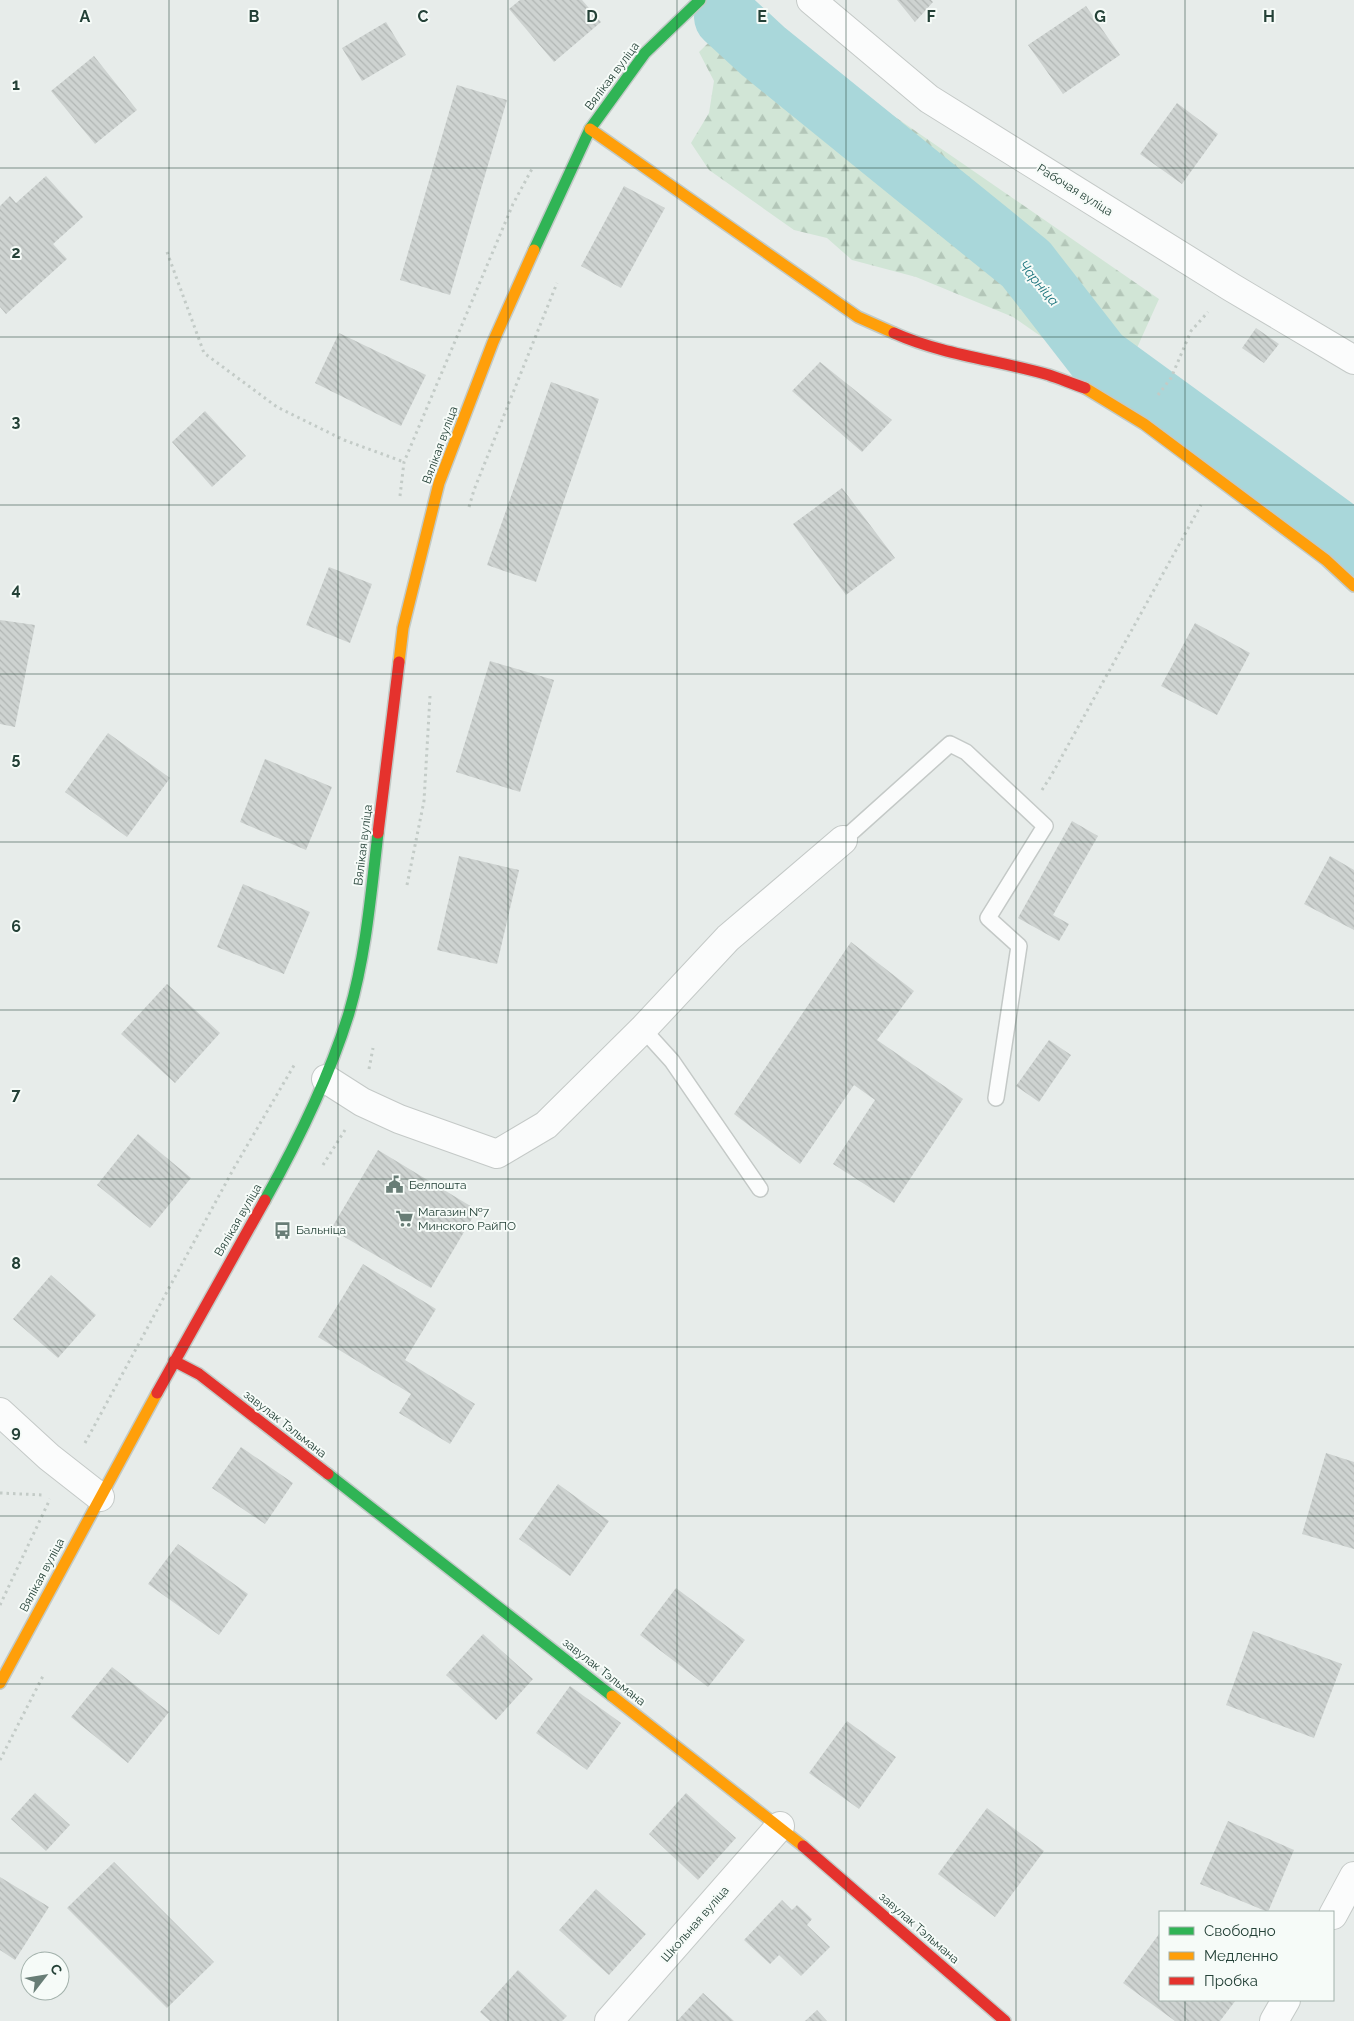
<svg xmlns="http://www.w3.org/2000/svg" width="1354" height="2021" viewBox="0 0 1354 2021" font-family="Raleway,sans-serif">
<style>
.forest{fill:url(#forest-firs)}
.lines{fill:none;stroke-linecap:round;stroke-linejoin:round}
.river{stroke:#a9d7da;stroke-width:64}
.building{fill:url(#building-back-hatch)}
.lane-casing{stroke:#c4c9c7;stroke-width:18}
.street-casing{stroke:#c4c9c7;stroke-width:30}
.fast-casing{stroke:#c2cac7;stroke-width:14}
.slow-casing{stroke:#c2cac7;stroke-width:14}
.jam-casing{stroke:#c2cac7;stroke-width:14}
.path{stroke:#c3cbc7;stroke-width:3;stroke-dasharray:2.5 4;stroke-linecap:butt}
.lane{stroke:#fbfcfc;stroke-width:15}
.street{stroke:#fbfcfc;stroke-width:28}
.fast{stroke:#30b455;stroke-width:11}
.slow{stroke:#ff9f0a;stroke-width:11}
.jam{stroke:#e5322d;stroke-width:11}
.grid{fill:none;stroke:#244137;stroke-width:1;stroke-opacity:0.55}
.labels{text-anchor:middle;stroke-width:4;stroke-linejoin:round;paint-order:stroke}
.street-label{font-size:12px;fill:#244137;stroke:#f6fbf8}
.poi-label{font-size:12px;fill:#244137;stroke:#f6fbf8;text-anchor:start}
.water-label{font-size:14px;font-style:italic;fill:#1d757e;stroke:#f6fbf8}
.grid-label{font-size:16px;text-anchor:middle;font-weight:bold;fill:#244137;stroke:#f6fbf8;stroke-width:4;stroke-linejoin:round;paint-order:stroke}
</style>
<defs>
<pattern id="forest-firs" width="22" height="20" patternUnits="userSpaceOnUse" patternTransform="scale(1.25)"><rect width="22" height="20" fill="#d1e5d6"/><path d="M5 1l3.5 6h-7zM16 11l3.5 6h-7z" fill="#b3c6b8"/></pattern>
<pattern id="building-back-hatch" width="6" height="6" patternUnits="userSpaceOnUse" patternTransform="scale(1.25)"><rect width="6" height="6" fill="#ced3d1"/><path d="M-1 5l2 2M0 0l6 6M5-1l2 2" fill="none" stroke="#b1b6b4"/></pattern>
</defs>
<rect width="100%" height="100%" fill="#e7ecea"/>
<path class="forest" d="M749,3L872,101L1159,299L1118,390L1013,317L916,277L852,260L827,238L794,230L709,170L691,143L709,113L714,81L699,52Z"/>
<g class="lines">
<path class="river" d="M726,17L763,51L1026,264L1099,358L1354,544"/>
</g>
<path class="building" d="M520,0H582L601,22L554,62L509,9Z
M897,0H931L933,2L915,22Z
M1086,6L1120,55L1063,94L1028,45Z
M386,22L406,55L362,81L342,48Z
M94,56L137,110L95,144L51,91Z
M457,85L507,100L450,295L400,280Z
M1177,103L1218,134L1182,184L1140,154Z
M46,176L83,217L53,244L67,259L6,314L0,307V206L10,196L16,203Z
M624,186L665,208L621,288L581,266Z
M1256,328L1279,344L1264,363L1242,348Z
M339,333L426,375L401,426L315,383Z
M820,362L892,420L862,452L792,391Z
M551,382L599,399L536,582L487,565Z
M205,411L246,456L212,487L172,442Z
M842,488L895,558L846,595L793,524Z
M329,567L372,584L350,643L306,625Z
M0,620L35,625L15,727L0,724Z
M1195,623L1250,653L1217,715L1161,686Z
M490,661L554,680L520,792L456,772Z
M108,733L170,778L127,837L65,792Z
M265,759L332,787L306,850L240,822Z
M1072,821L1098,836L1053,915L1069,924L1059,941L1018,918Z
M459,856L519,870L497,964L437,950Z
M1330,856L1354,870V930L1304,904Z
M243,884L310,912L284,974L217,947Z
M851,942L914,991L877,1040L963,1099L894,1203L833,1164L875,1100L854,1085L800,1164L734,1114Z
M167,984L220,1033L175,1083L121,1034Z
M1049,1040L1071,1055L1039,1102L1016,1086Z
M138,1134L191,1178L150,1228L97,1185Z
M378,1150L477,1210L431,1288L331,1229Z
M363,1264L436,1309L405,1360L475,1404L450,1444L399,1413L411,1394L318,1337Z
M51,1275L96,1315L58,1358L13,1319Z
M241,1447L293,1483L265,1524L212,1488Z
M1326,1453L1354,1462V1549L1302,1534Z
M558,1484L609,1521L570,1576L519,1539Z
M178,1544L248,1594L219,1635L148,1584Z
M676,1588L745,1640L708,1687L640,1635Z
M1253,1631L1342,1664L1314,1738L1226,1705Z
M483,1634L533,1679L496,1720L446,1675Z
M112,1667L169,1712L128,1763L71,1717Z
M570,1686L621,1723L587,1770L536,1733Z
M847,1721L896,1757L859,1809L809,1773Z
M35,1793L70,1825L46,1851L11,1819Z
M686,1793L736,1838L698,1880L649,1834Z
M987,1808L1044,1851L995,1917L938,1874Z
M1228,1821L1294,1850L1268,1912L1200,1884Z
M114,1862L214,1962L167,2008L67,1908Z
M0,1877L49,1907L15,1960L0,1950Z
M596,1889L646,1934L609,1975L559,1930Z
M782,1900L792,1910L797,1905L812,1919L807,1925L830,1947L801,1976L779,1955L770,1964L744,1940Z
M1159,1934L1160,2000H1236L1220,2021H1175L1123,1983Z
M518,1970L567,2016L562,2021H490L480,2012Z
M703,1993L734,2021H677Z
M817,2010L827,2021H805Z"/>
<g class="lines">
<defs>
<path id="lane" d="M843,840L950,744L966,752L1045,826L988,918L1019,946L996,1098
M643,1029L672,1061L760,1189"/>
<path id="street" d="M811,0L929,99L1231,287L1354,360
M326,1079L362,1102L399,1119L497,1154L546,1125L643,1029L728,938L843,840
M0,1412L49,1457L100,1497
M1333,1915L1354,1876
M609,2021L780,1826
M1274,2021L1286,2000"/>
<path id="fast" d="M534,250L590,129L645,53L700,0
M265,1200C298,1141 329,1078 349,1013C366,955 371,893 378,833
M328,1474L612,1696"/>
<path id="slow" d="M590,129L858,317L894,333
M1085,388L1144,424L1326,560L1354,586
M399,662L403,628L439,483L493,342L534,250
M0,1683L157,1393
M612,1696L803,1846"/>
<path id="jam" d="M894,333C943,355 997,360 1049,375C1061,379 1073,384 1085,388
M378,833L399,662
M174,1361L199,1374L328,1474
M157,1393L265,1200
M803,1846L1005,2021"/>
</defs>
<use href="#lane" class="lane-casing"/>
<use href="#street" class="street-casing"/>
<use href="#fast" class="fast-casing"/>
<use href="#slow" class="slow-casing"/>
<use href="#jam" class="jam-casing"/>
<path class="path" d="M167,252L204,353L277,407L344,440L404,462
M1158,395L1171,378L1191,331L1208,312
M400,496L404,462L513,204L533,167
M469,507L474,490L557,283
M1042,790L1051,776L1201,505
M407,885L424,801L430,696
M369,1069L373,1048
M323,1165L345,1130
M85,1443L234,1168L296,1062
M0,1493L43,1495
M0,1605L50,1499
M0,1760L44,1674"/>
<use href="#lane" class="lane"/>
<use href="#street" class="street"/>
<use href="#fast" class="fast"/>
<use href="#slow" class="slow"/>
<use href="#jam" class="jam"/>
</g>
<path class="grid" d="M169,0V2021M338,0V2021M508,0V2021M677,0V2021M846,0V2021M1016,0V2021M1185,0V1912M0,168H1354M0,337H1354M0,505H1354M0,674H1354M0,842H1354M0,1010H1354M0,1179H1354M0,1347H1354M0,1516H1354M0,1684H1354M0,1853H1354M1185,2000V2021"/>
<defs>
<symbol id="civic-bare" viewBox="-9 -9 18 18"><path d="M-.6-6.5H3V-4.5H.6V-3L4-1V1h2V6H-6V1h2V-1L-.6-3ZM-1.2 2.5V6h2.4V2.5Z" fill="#687d76" stroke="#f6fbf8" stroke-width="2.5" paint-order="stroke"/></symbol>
<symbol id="supermarket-bare" viewBox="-9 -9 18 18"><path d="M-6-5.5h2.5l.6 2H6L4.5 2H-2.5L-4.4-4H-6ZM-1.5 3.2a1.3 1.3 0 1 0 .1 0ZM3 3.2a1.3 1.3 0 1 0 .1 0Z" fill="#687d76" stroke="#f6fbf8" stroke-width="2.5" paint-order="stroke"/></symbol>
<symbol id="bus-bare" viewBox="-9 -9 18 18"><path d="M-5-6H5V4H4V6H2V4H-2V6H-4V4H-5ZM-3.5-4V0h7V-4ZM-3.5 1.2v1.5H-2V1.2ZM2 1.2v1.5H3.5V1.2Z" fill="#687d76" stroke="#f6fbf8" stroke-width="2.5" paint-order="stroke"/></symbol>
</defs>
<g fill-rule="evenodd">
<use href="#civic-bare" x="382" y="1172" width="25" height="25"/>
<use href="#supermarket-bare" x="392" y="1206" width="25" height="25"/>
<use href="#bus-bare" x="270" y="1218" width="25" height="25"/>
</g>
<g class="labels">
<g class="street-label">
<text transform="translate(612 76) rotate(-53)" y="4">Вялікая вуліца</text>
<text transform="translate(1075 190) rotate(32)" y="4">Рабочая вуліца</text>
<text transform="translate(440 445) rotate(-70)" y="4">Вялікая вуліца</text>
<text transform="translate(363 845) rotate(-83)" y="4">Вялікая вуліца</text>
<text transform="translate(238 1220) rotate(-60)" y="4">Вялікая вуліца</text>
<text transform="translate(285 1424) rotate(38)" y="4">завулак Тэльмана</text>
<text transform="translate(42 1575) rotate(-62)" y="4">Вялікая вуліца</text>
<text transform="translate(604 1672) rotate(38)" y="4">завулак Тэльмана</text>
<text transform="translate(695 1924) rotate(-49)" y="4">Школьная вуліца</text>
<text transform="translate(919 1928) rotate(41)" y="4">завулак Тэльмана</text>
</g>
<g class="poi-label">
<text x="409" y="1189">Белпошта</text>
<text x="418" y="1216">Магазин №7<tspan x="418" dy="14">Минского РайПО</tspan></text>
<text x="296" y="1234">Бальніца</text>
</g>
<g class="water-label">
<text transform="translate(1039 283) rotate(50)" y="5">Чарніца</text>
</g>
</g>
<g class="grid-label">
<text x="85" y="22">A</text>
<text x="254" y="22">B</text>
<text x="423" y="22">C</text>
<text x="592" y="22">D</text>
<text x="762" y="22">E</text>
<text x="931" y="22">F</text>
<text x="1100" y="22">G</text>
<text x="1269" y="22">H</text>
<text x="16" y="90">1</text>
<text x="16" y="258">2</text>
<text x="16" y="427">3</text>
<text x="16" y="595">4</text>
<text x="16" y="764">5</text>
<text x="16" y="932">6</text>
<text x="16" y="1100">7</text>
<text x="16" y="1269">8</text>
<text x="16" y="1437">9</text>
</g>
<rect x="1159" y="1911" width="175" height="90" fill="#f6fbf8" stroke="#a2b1ab"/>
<rect x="1169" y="1927" width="25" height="8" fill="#30b455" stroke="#a2b1ab"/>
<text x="1204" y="1936" font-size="15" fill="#244137">Свободно</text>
<rect x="1169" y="1952" width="25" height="8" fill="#ff9f0a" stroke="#a2b1ab"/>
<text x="1204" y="1961" font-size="15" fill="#244137">Медленно</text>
<rect x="1169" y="1977" width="25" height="8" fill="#e5322d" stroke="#a2b1ab"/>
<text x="1204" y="1986" font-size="15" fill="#244137">Пробка</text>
<g transform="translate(45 1976) rotate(59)"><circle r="24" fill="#f6fbf8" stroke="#a2b1ab"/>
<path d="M0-4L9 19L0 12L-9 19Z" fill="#687d76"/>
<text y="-8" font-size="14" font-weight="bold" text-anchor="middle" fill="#244137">С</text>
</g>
</svg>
